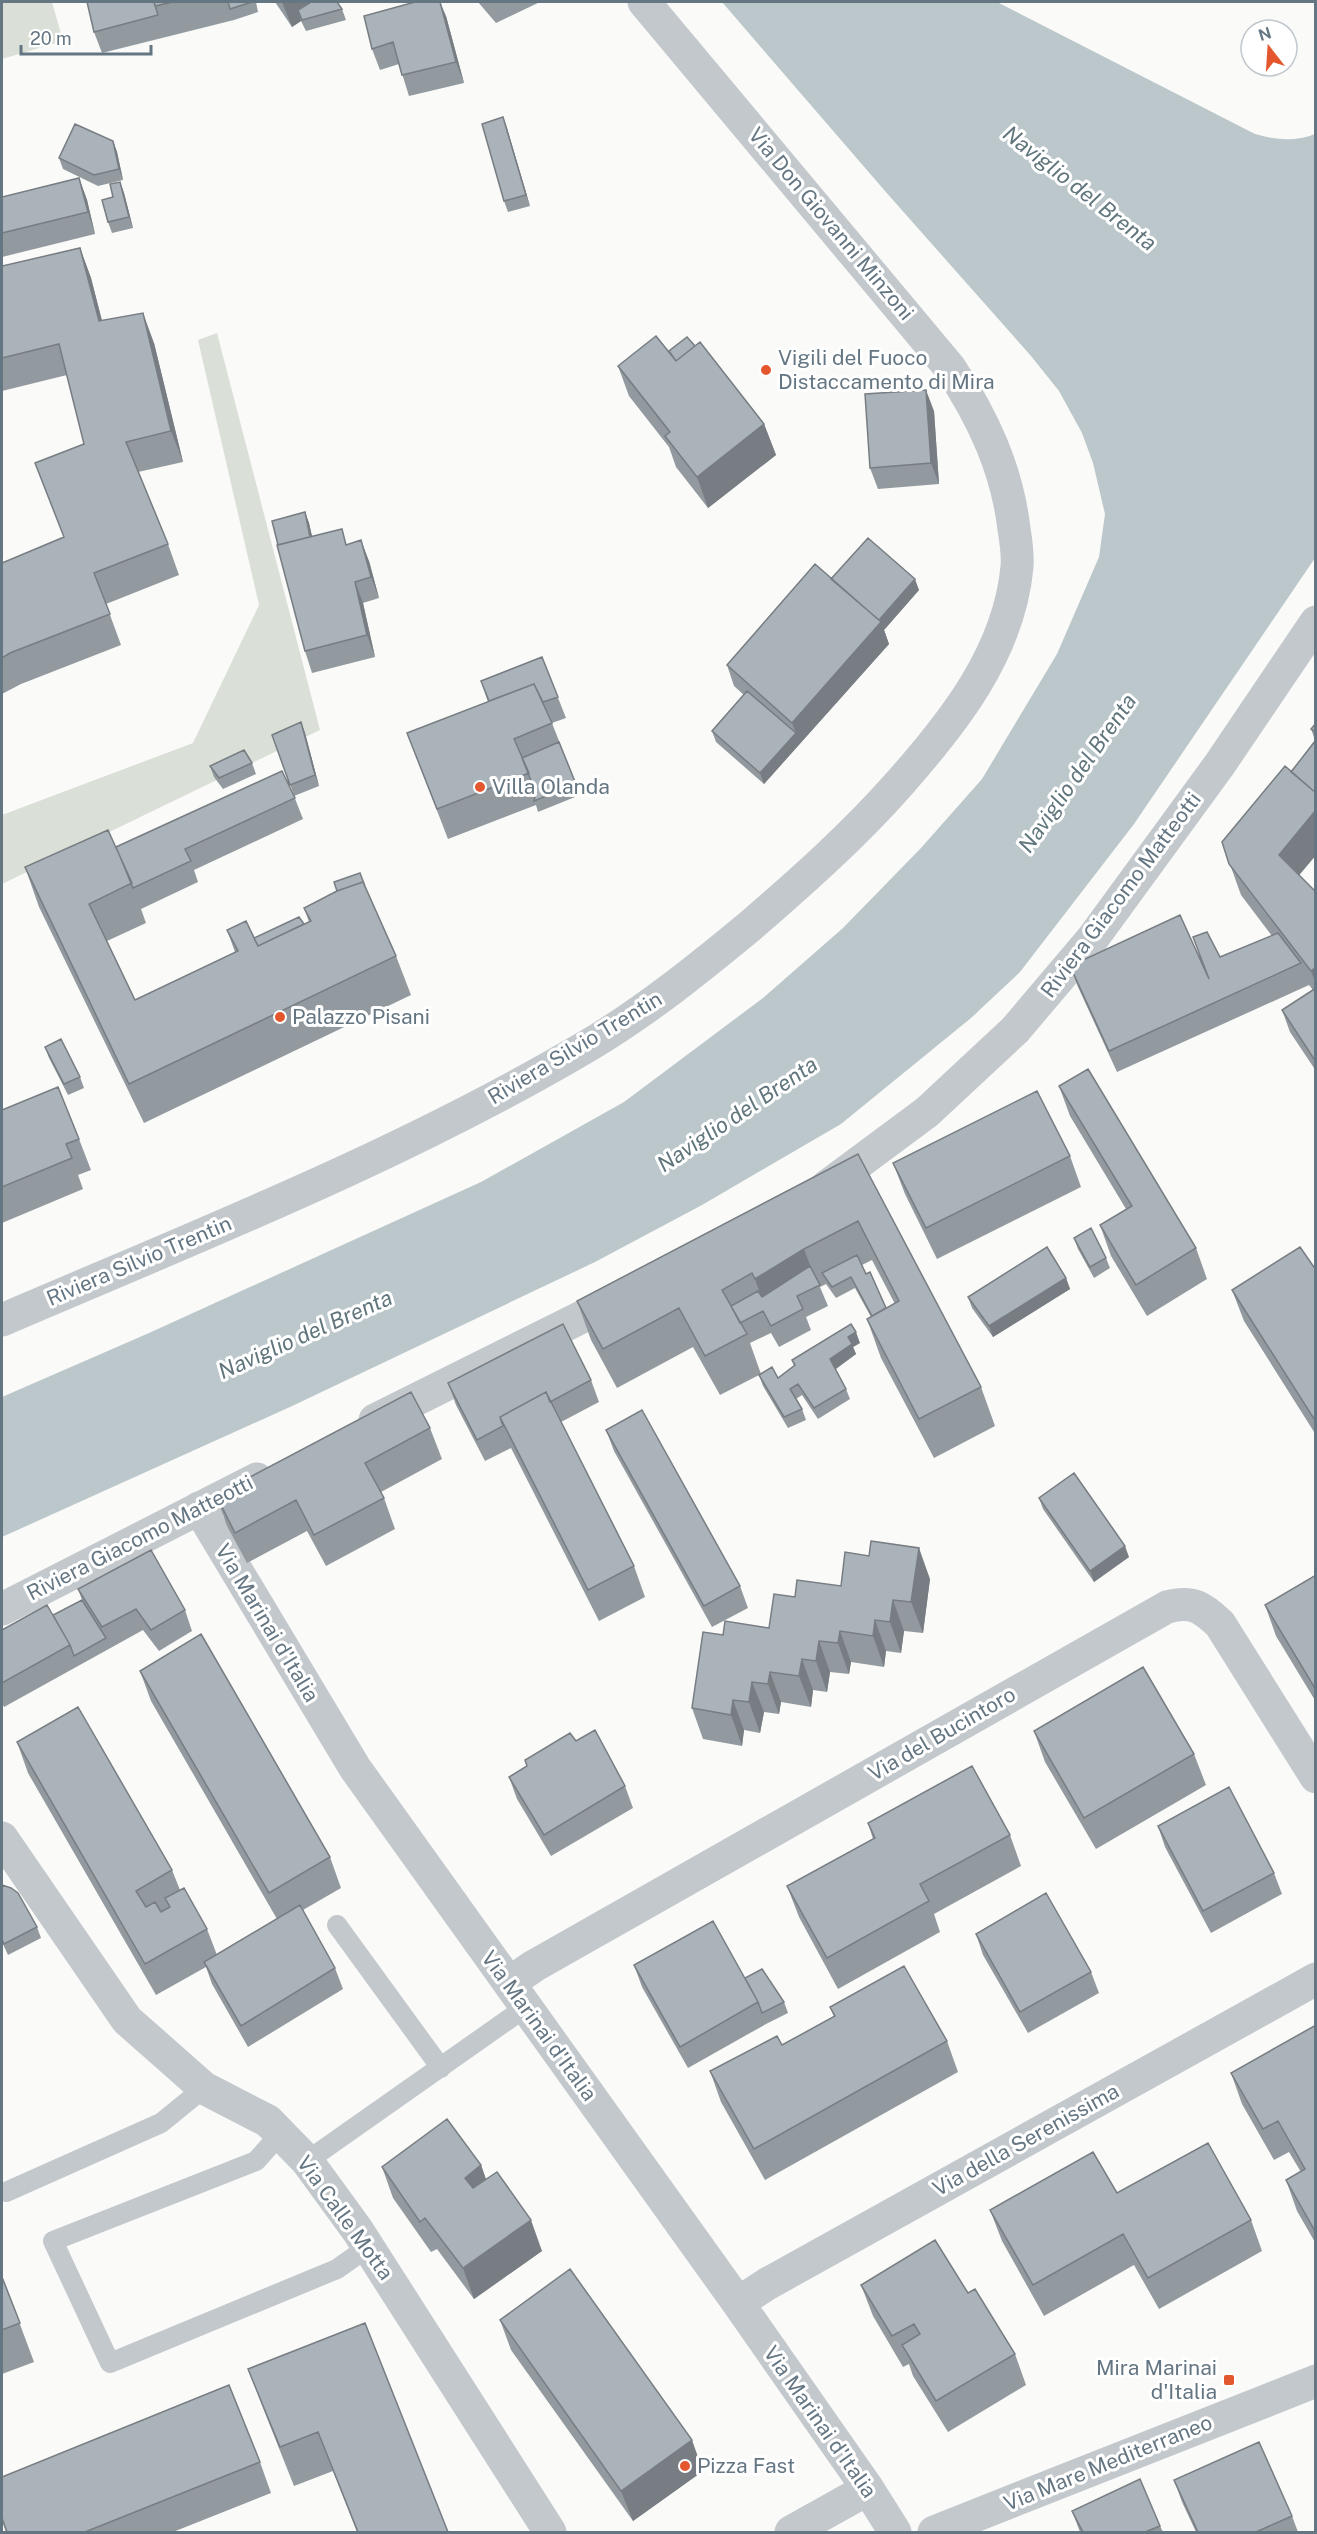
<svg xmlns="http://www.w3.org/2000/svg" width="1317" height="2534" viewBox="0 0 1317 2534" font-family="'Public Sans',sans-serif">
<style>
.green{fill:#dadfd7}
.water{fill:#bbc7cb}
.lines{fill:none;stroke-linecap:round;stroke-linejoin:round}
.service{stroke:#c3c8cc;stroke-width:20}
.minor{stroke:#c3c8cc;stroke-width:33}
.tertiary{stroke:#c3c8cc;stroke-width:33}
.wall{fill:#929a9f;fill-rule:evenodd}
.shaded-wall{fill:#777d82}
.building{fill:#aab3b9;stroke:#777d82;stroke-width:1.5}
.poi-dot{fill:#e4572e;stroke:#fff;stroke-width:2}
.labels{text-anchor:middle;stroke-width:6;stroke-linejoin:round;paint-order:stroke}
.street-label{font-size:21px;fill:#657683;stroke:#fff}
.poi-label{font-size:21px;fill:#657683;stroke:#fff;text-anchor:start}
.water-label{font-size:22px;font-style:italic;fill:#60757c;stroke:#fff}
</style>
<rect width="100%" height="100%" fill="#fafaf8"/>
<path class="green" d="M2,2H52L63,41L2,59Z
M217,333L320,730L2,884V815L193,743L259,605L198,340Z"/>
<path class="water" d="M722,2H997L1255,134C1276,140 1295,142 1315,134V558L1134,824L1020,972L971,1018L841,1124L702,1205L595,1262L290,1407L2,1537V1397L149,1333L481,1182L624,1102L763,998L843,928L921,848L982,779L1057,654L1099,557L1105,514L1093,463L1082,433L1059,391L1031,356L885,191Z"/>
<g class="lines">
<path class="service" d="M337,1925L441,2068
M280,2134L256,2161L53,2241L110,2363L337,2269L368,2247
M307,2161L526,2007
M6,2192L161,2123L204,2088"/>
<path class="minor" d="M2,1320C200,1235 403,1155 589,1045C646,1011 698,969 749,927C801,882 853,836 898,785C953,723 1009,653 1017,567C1018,555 1016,541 1014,529C1007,469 983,418 950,368L644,2
M199,1508L355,1768L738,2303L868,2489L895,2532
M2,1838L127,2020L204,2088L268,2121L307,2161L358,2231L550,2532
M509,1983L534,1966L1167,1607C1192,1600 1202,1607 1220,1624L1316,1777
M738,2303L767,2284L1316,1979
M791,2532L868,2489
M934,2532L1316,2381"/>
<path class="tertiary" d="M826,1187L927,1112L1015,1030L1093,938L1220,764L1316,622
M375,1420L622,1297
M2,1609L257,1479"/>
</g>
<path class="wall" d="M87,2H256L258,12L234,20L102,53L94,32Z
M275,2H337L342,9L346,20L306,31L301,21L292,27Z
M478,2H540L496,23Z
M446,16L464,83L409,96L399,64L380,70L372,49Z
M503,117L530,206L508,212L504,201Z
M113,141L117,152L123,180L98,186L63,169L59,158Z
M79,178L87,200L95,234L2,257V197Z
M120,182L124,193L133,228L112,233L108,222L113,197Z
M80,248L91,278L102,321L154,343L183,462L138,472L168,544L179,575L106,604L121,645L21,684L2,694V563L64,537L35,463L84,444L67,375L2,391V266Z
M695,346L764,424L776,455L708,508L676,467L669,447L629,396L618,366L669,351Z
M934,411L939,484L878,489L870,468Z
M305,512L309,523L312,536L348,545L369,561L379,598L363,603L375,657L312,673L305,651L278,545Z
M831,579L919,590L884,630L889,644L764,784L716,742L712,731L744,695L734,686L727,665Z
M542,657L566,718L552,723L580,795L538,812L536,805L448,839L407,733L488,702L481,681Z
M301,722L305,733L319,786L294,796L303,819L194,870L198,882L141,909L146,923L107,941L135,1000L235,952L227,930L254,938L304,924L309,922L304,908L366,888L396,956L411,995L144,1123L39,907L25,867L116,847L294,795L272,735Z
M1316,723V855L1299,875L1316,892V1071L1290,1032L1282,1010L1313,990L1309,985L1117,1072L1078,987L1070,966L1207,975L1220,957L1272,936L1241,895L1222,842L1291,772L1315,740L1311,729Z
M252,763L256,774L223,789L214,777L210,766Z
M45,1047L80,1077L84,1088L68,1095L49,1058Z
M1059,1086L1196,1248L1207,1279L1147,1316L1111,1256L1100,1225L1126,1209L1070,1116Z
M2,1110L79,1139L91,1170L78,1175L83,1189L2,1223Z
M858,1154L981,1387L995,1426L934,1458L881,1358L867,1319L871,1317L855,1288L836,1298L826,1284L820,1287L828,1306L806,1317L811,1330L779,1347L771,1333L750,1343L761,1374L720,1395L693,1347L617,1388L591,1340L577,1301ZM872,1260L895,1304L886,1308L866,1274L862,1265Z
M1070,1156L1081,1187L937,1259L905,1194L893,1163Z
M1074,1238L1106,1258L1110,1268L1094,1278L1078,1249Z
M1316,1270V1435L1244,1321L1232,1290Z
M1066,1278L1070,1289L993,1337L972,1308L968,1297Z
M860,1343L853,1347L856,1354L836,1369L846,1389L850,1399L818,1419L802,1395L796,1399L802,1409L806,1420L788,1428L763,1386L759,1375L778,1378L794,1366L792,1360Z
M591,1380L599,1402L561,1422L634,1566L645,1597L599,1621L511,1448L485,1461L456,1405L448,1383Z
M430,1428L442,1459L381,1492L384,1498L395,1529L326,1566L307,1531L247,1563L227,1526L216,1495Z
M606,1430L740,1586L748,1608L712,1627L614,1451Z
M1039,1498L1129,1557L1094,1582L1043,1509Z
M1316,1575V1702L1276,1636L1265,1605Z
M930,1579L923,1633L904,1631L901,1653L886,1651L884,1667L851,1662L849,1674L830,1672L827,1692L813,1690L811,1707L781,1702L779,1714L764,1712L760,1733L744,1730L742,1746L703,1739L692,1708L723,1635L769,1628L795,1597L841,1586Z
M78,1589L185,1610L192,1631L159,1651L143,1630L4,1707L2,1703V1630L53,1615L82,1600Z
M140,1671L330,1857L341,1888L303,1910L335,1968L343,1989L248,2047L212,1984L206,1967L156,1995L28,1773L17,1742L172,1870L180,1890L207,1929L217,1955L277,1919L151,1701Z
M1034,1731L1194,1754L1206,1785L1096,1849L1045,1762Z
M576,1741L625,1786L633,1808L551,1856L517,1799L509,1777Z
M868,1823L1010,1835L1021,1866L934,1914L940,1932L838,1989L799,1917L787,1886L873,1839Z
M1158,1826L1274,1873L1282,1894L1211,1933L1165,1847Z
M2,1885L37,1927L41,1938L8,1955L2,1942Z
M976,1934L1091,1972L1099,1993L1028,2033L983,1955Z
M634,1965L745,1978L784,2002L788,2013L766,2024L688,2068L642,1987Z
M830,2007L947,2041L958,2072L765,2180L721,2102L710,2071L782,2045L834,2017Z
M1316,2025V2244L1297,2211L1286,2180L1301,2172L1289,2152L1274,2160L1242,2104L1231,2073Z
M481,2165L486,2180L542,2251L474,2299L437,2249L431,2252L393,2198L382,2167Z
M1117,2193L1251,2220L1262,2251L1159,2309L1134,2265L1044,2316L1002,2241L990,2210Z
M2,2276L34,2362L2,2374Z
M861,2285L968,2293L1015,2354L1026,2385L948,2432L913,2376L909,2364L903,2367L873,2316Z
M500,2320L703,2471L633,2521L511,2350Z
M248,2369L448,2532H357L333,2471L294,2486L263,2408Z
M260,2462L271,2493L173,2532H6L2,2521V2477Z
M1174,2480L1292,2516L1298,2532H1196L1182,2502Z
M1072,2511L1160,2526L1163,2532H1080Z"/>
<path class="shaded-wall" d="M282,2H331L298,10L301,21L292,27Z
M440,2L446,16L464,83L456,62Z
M503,117L507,128L530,206L526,195Z
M113,141L117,152L123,180L119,169Z
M79,178L87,200L95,234L88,212Z
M120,182L124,193L133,228L129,217Z
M80,248L91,278L110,352L99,321Z
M143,313L154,343L183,462L171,431Z
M926,390L934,411L939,484L931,463Z
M764,424L776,455L708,508L697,477Z
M305,512L309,523L317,559L313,548Z
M361,540L369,561L379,598L371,577Z
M915,579L919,590L884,630L889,644L764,784L760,773L796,733L792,723Z
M355,582L363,603L375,657L367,635Z
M301,722L305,733L319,786L315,775Z
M1316,810V855L1290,886L1279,855Z
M1316,967V984L1311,971Z
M804,1249L818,1286L797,1296L769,1319L755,1279Z
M1066,1278L1070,1289L993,1337L989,1326Z
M856,1332L860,1343L853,1347L856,1354L834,1370L830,1359L848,1337Z
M1125,1546L1129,1557L1094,1582L1090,1571Z
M919,1548L930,1579L923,1633L911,1602Z
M893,1600L904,1631L901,1653L890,1622Z
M875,1620L886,1651L884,1667L873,1636Z
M840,1631L851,1662L849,1674L838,1643Z
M819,1641L830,1672L827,1692L816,1661Z
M802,1659L813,1690L811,1707L799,1676Z
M770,1672L781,1702L779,1714L768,1684Z
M752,1682L764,1712L760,1733L749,1702Z
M733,1700L744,1730L742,1746L731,1715Z
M481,2165L492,2196L476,2209L465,2178Z
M531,2220L542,2251L474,2299L463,2268Z
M692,2440L703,2471L633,2521L621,2491Z"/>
<path class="building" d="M87,2H154L158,15L94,32Z
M154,2H173L155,6Z
M228,2H252L230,9Z
M311,2H337L342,9L302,20L298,10Z
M415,2H440L456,62L402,75L393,42L372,49L364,16Z
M503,117L526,195L504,201L482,124Z
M75,124L113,141L119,169L94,175L59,158Z
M79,178L88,212L2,233V197Z
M120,182L129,217L108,222L102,200L113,197L110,184Z
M80,248L99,321L143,313L171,431L126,442L168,544L94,573L110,614L10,653L2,658V563L64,537L35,463L84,444L59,344L2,358V266Z
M656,336L676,361L700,342L764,424L697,477L665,436L670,432L618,366Z
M687,337L695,346L676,361L669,351Z
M926,390L931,463L870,468L865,394Z
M305,512L310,537L278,545L272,521Z
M342,529L346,545L361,540L371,577L355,582L367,635L305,651L277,545Z
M868,538L915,579L879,620L831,579Z
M815,564L881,622L792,723L727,665Z
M542,657L558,697L543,702L534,684L489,701L481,681Z
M534,684L552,723L514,739L529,773L437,809L407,733Z
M747,691L796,733L760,773L712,731Z
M301,722L315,775L290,785L272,735Z
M1316,723V732L1311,729Z
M1316,740V793L1291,772Z
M559,742L576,784L534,801L536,793L522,758Z
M244,750L252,763L219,778L210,766Z
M1285,766L1316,793V810L1279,855L1316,892V967L1311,971L1229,864L1222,842Z
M282,771L295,798L185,849L191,861L133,888L116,847Z
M108,830L132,883L89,904L135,1000L238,951L227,930L246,921L258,946L311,921L304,908L337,891L363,882L396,956L129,1084L25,867Z
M360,873L365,886L363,882L337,891L334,882Z
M1180,915L1209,979L1193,937L1207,932L1220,957L1278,933L1301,963L1109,1051L1070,966Z
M299,917L304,924L258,946L254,938Z
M1316,988V1062L1282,1010Z
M61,1039L80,1077L64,1084L45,1047Z
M1088,1069L1196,1248L1136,1285L1100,1225L1132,1206L1059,1086Z
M58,1087L79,1139L66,1144L72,1158L2,1187V1110Z
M1037,1091L1070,1156L926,1228L893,1163Z
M858,1154L981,1387L919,1419L867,1319L899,1301L858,1221L804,1249L755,1279L752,1273L722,1290L747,1334L705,1356L679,1308L603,1349L577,1301Z
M1091,1228L1106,1258L1090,1267L1074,1238Z
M1047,1247L1066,1278L989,1326L968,1297Z
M1300,1247L1316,1270V1422L1232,1290Z
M857,1255L866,1274L870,1272L886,1308L872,1316L851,1277L832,1287L822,1273Z
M810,1266L820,1285L797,1296L803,1309L771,1326L763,1311L740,1323L731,1306L758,1291L762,1297Z
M563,1324L591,1380L550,1402L546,1392L500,1417L503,1426L477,1440L448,1383Z
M851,1324L856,1332L848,1337L852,1344L830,1359L846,1389L814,1408L798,1384L790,1389L802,1409L784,1417L759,1375L772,1367L778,1378L795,1365L792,1360Z
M411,1392L430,1428L365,1463L384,1498L314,1535L296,1500L235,1533L216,1495Z
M546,1392L634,1566L588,1590L500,1417Z
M642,1410L740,1586L704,1606L606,1430Z
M1074,1473L1125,1546L1090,1571L1039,1498Z
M871,1541L919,1548L911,1602L893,1600L890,1622L875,1620L873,1636L840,1631L838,1643L819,1641L816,1661L802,1659L799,1676L770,1672L768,1684L752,1682L749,1702L733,1700L731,1715L692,1708L703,1632L723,1635L725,1621L769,1628L774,1594L795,1597L797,1580L841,1586L845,1552L869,1556Z
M151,1550L185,1610L151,1630L136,1609L102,1627L78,1589Z
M1316,1575V1690L1265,1605Z
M82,1600L106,1638L74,1656L70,1645L53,1615Z
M47,1605L70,1645L2,1683V1630Z
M201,1634L330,1857L269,1893L140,1671Z
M1143,1667L1194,1754L1084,1818L1034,1731Z
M78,1707L172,1870L136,1891L146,1907L155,1902L161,1912L170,1907L165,1898L184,1888L207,1929L145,1964L17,1742Z
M595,1730L625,1786L544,1835L509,1777L527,1766L525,1760L570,1733L576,1741Z
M972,1766L1010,1835L920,1884L929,1901L827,1958L787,1886L875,1838L868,1823Z
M1229,1787L1274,1873L1203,1911L1158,1826Z
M2,1885L11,1888L18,1893L37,1927L4,1944L2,1939Z
M1046,1893L1091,1972L1020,2012L976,1934Z
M300,1905L335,1968L241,2026L204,1962Z
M713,1921L758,2002L680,2047L634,1965Z
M904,1966L947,2041L754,2149L710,2071L777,2036L782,2045L835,2016L830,2007Z
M762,1969L784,2002L762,2013L758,2002L745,1978Z
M1316,2025V2231H1315L1286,2180L1305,2169L1278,2121L1263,2129L1231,2073Z
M447,2119L481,2165L465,2178L473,2188L497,2172L531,2220L463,2268L425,2218L420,2222L382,2167Z
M1208,2143L1251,2220L1148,2278L1123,2234L1033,2285L990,2210L1093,2152L1117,2193Z
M935,2240L968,2293L975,2289L1015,2354L936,2401L902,2345L920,2334L914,2324L892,2336L861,2285Z
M570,2269L692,2440L621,2491L500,2320Z
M2,2277L20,2323L2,2330Z
M365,2323L448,2532H358L318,2432L280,2447L248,2369Z
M229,2385L260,2462L85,2532H7L2,2518V2477Z
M1259,2442L1292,2516L1256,2532H1198L1174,2480Z
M1140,2479L1160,2526L1145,2532H1083L1072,2511Z"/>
<g class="poi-dot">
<circle cx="766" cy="370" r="6"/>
<circle cx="480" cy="787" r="6"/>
<circle cx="280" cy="1017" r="6"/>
<rect x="1223" y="2374" width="12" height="12" rx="3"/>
<circle cx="685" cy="2466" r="6"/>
</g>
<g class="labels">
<g class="street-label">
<text transform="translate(831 224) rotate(50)" y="7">Via Don Giovanni Minzoni</text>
<text transform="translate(1121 895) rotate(-53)" y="7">Riviera Giacomo Matteotti</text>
<text transform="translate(575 1048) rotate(-31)" y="7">Riviera Silvio Trentin</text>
<text transform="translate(139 1261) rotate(-23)" y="7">Riviera Silvio Trentin</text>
<text transform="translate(140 1538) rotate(-27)" y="7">Riviera Giacomo Matteotti</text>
<text transform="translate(267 1623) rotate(59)" y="7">Via Marinai d'Italia</text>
<text transform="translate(942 1734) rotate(-30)" y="7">Via del Bucintoro</text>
<text transform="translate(539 2026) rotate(54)" y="7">Via Marinai d'Italia</text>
<text transform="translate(1026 2140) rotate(-29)" y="7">Via della Serenissima</text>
<text transform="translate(345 2218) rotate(54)" y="7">Via Calle Motta</text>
<text transform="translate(820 2422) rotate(55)" y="7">Via Marinai d'Italia</text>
<text transform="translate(1108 2463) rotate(-22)" y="7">Via Mare Mediterraneo</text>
</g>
<g class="poi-label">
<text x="778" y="365">Vigili del Fuoco<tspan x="778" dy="24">Distaccamento di Mira</tspan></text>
<text x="492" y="794">Villa Olanda</text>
<text x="292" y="1024">Palazzo Pisani</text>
<text x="1217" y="2375" text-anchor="end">Mira Marinai<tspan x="1217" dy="24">d'Italia</tspan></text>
<text x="697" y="2473">Pizza Fast</text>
</g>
<g class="water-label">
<text transform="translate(1080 188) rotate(38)" y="8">Naviglio del Brenta</text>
<text transform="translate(1077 773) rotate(-55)" y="8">Naviglio del Brenta</text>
<text transform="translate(737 1114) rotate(-34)" y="8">Naviglio del Brenta</text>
<text transform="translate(305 1334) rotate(-24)" y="8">Naviglio del Brenta</text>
</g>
</g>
<rect width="1317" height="2534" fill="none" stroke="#657683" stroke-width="6"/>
<g transform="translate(1269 48) rotate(343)"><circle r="28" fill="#ffffff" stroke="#c1c8cd" stroke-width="1.5"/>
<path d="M0-4.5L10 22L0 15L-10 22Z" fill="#e4572e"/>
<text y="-9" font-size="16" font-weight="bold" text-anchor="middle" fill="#657683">N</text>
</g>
<path d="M21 45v9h130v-9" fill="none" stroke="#657683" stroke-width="3"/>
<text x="30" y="45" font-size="18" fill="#657683" stroke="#ffffff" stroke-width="4.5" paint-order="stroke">20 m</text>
</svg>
